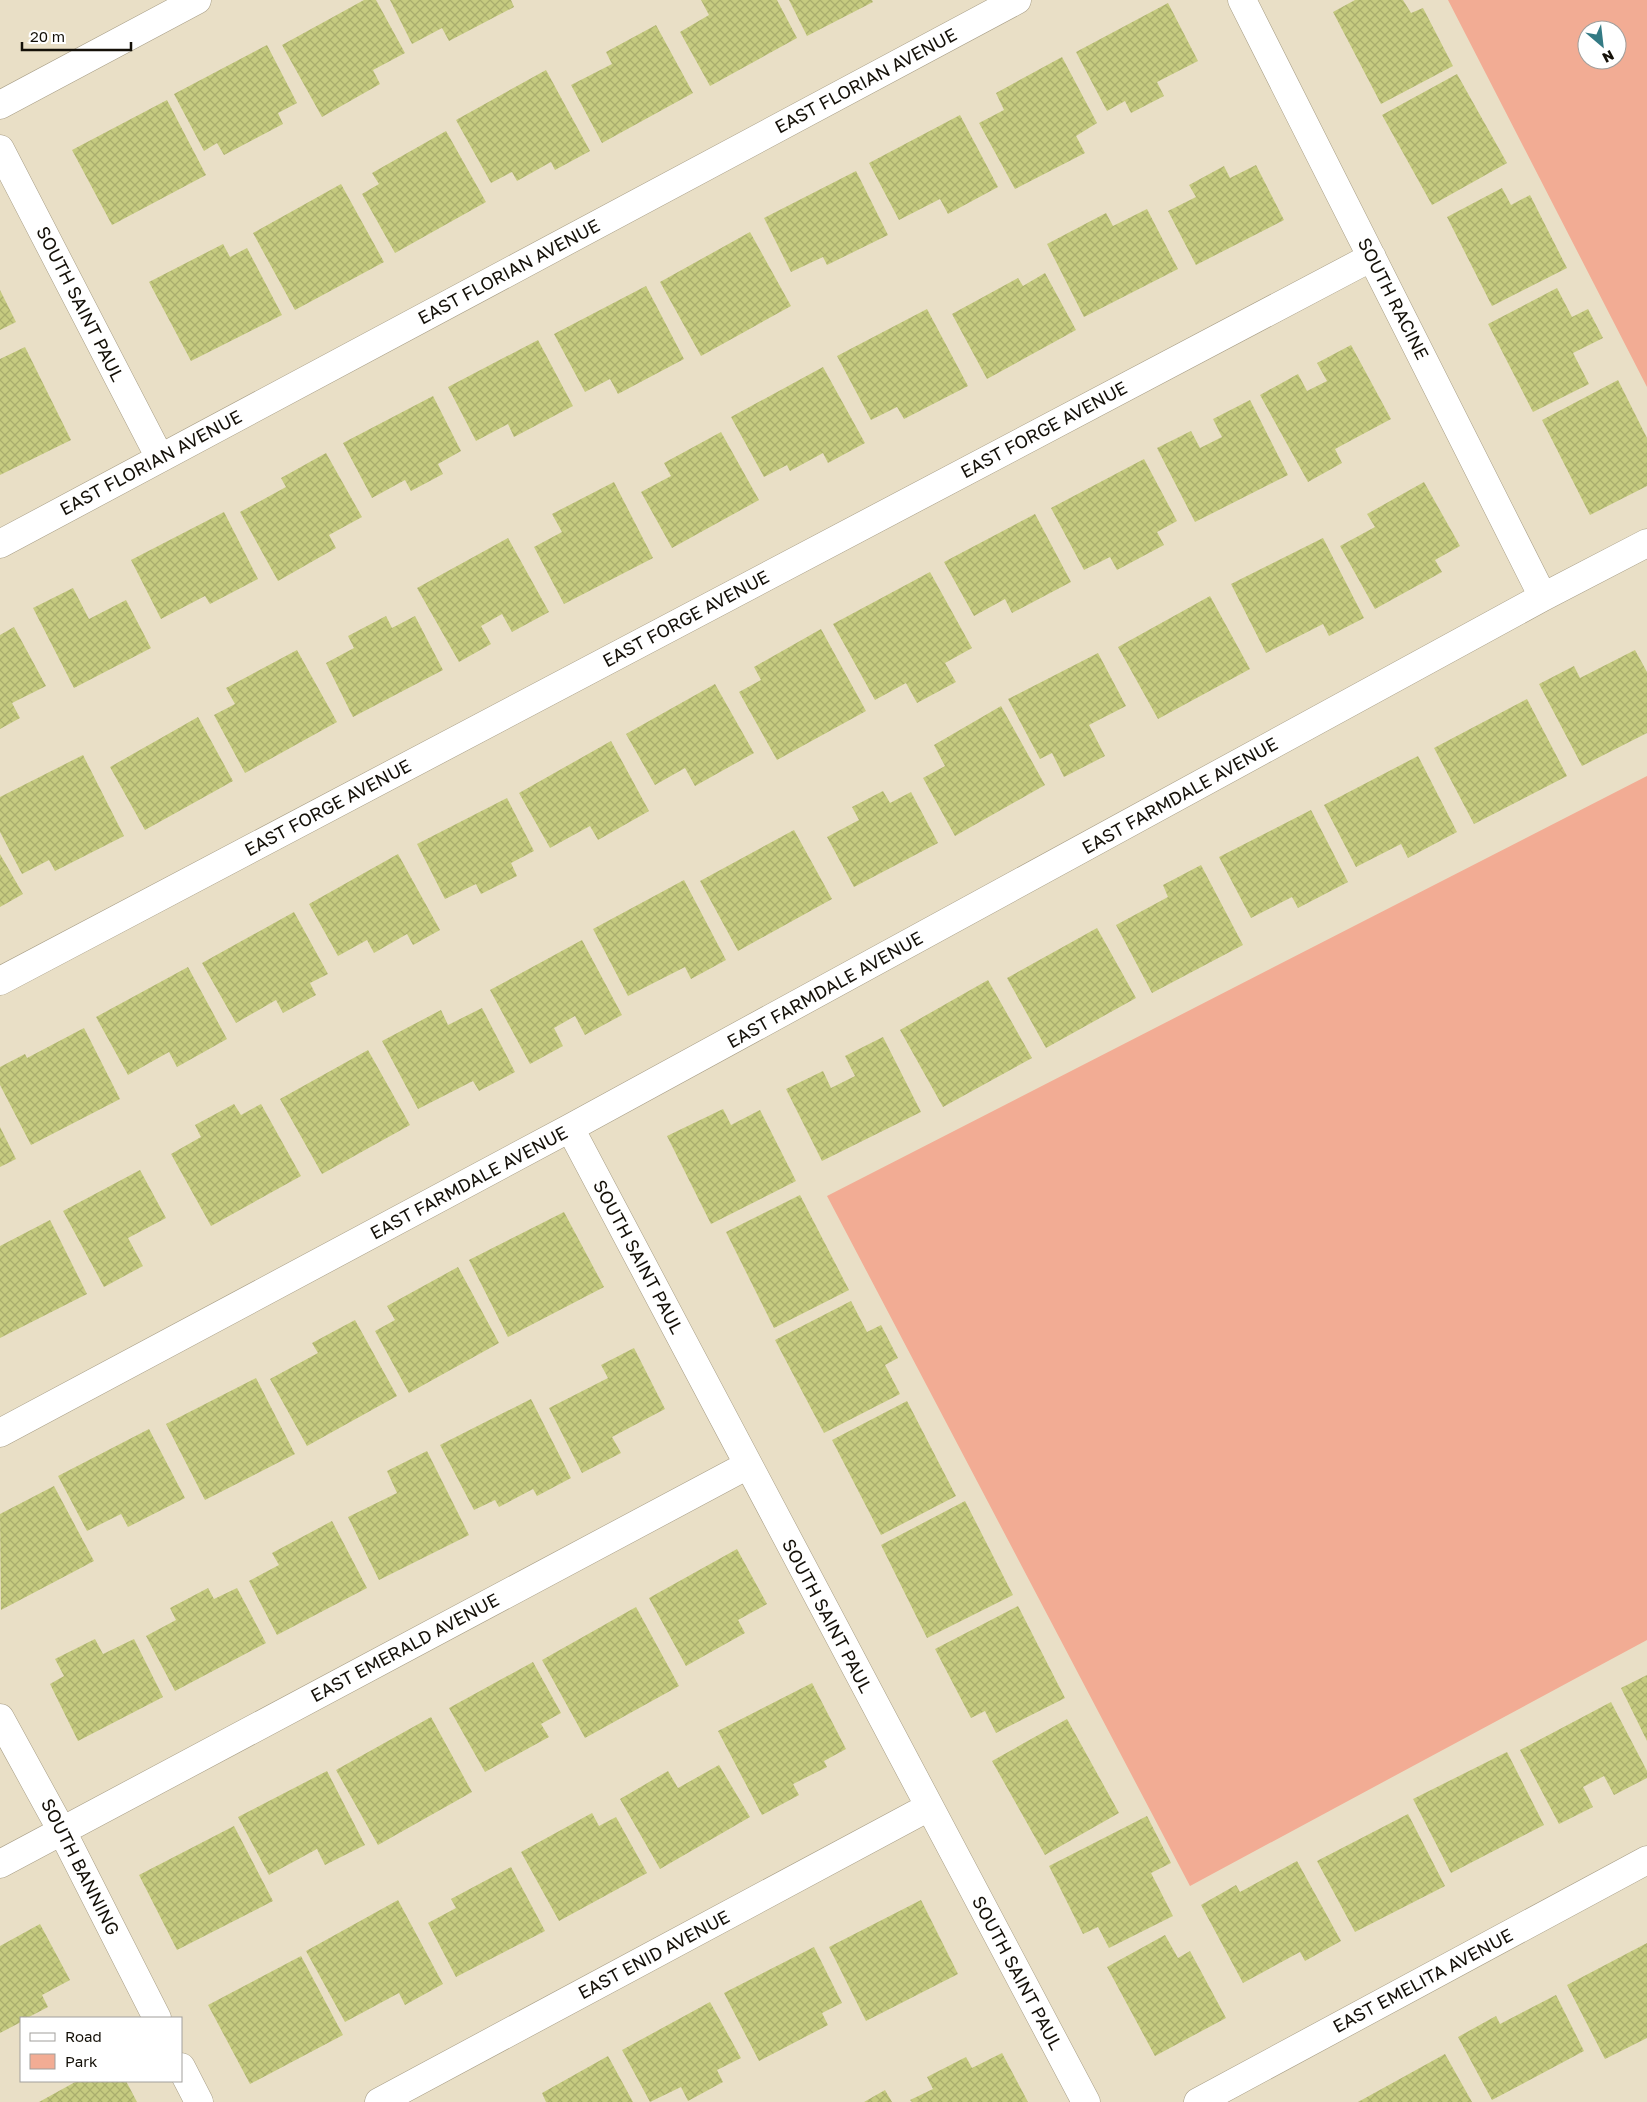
<svg xmlns="http://www.w3.org/2000/svg" width="1647" height="2102" viewBox="0 0 1647 2102" font-family="'Golos Text',sans-serif">
<style>
.green{fill:#f2ac94;fill-rule:evenodd}
.building{fill:url(#building-cross-hatch)}
.lines{fill:none;stroke-linecap:round;stroke-linejoin:round}
.minor-casing{stroke:#a79d85;stroke-width:29}
.minor{stroke:#fff;stroke-width:28}
.labels{text-anchor:middle;stroke-width:4;stroke-linejoin:round;paint-order:stroke}
.street-label{font-size:18px;fill:#141008;stroke:#fff}
</style>
<defs>
<pattern id="building-cross-hatch" width="8" height="8" patternUnits="userSpaceOnUse" patternTransform="scale(1.25)"><rect width="8" height="8" fill="#c6cb80"/><path d="M0 0l8 8M0 8l8-8" fill="none" stroke="#a9ad6d"/></pattern>
</defs>
<rect width="100%" height="100%" fill="#e9dfc6"/>
<path class="green" d="M1448,0H1647V387ZM1587,30H1617V60H1587Z
M1647,776V1640L1190,1886L827,1196Z"/>
<path class="building" d="M364,0H376L405,53L373,70L380,84L322,117L282,45Z
M390,0H511L514,7L449,41L442,28L412,44Z
M701,0H777L797,38L710,86L680,32L709,15Z
M789,0H872L873,2L807,36Z
M1355,0H1403L1411,13L1423,8L1453,66L1381,104L1333,12Z
M1168,3L1198,61L1157,82L1164,96L1131,113L1125,101L1107,111L1076,52Z
M656,25L693,93L602,143L571,85L612,64L606,52Z
M267,45L297,103L278,113L283,124L224,155L217,143L204,151L174,94Z
M1062,57L1097,123L1076,136L1085,153L1015,189L979,123L1004,110L996,93Z
M546,70L590,151L555,170L551,162L517,181L512,172L491,183L456,120Z
M1457,74L1507,163L1432,205L1382,115Z
M167,100L206,175L112,225L72,150Z
M960,115L998,187L948,214L940,199L899,220L869,163Z
M446,131L486,202L395,253L362,194L379,184L372,173Z
M1256,165L1284,220L1196,265L1168,211L1196,197L1189,185L1224,166L1230,178Z
M856,171L888,235L827,265L823,257L791,272L764,218Z
M341,184L384,262L295,310L253,233Z
M1502,188L1511,205L1530,195L1567,268L1492,306L1447,217Z
M1147,209L1178,269L1084,317L1047,244L1106,213L1113,226Z
M750,232L791,306L701,356L660,282Z
M223,244L230,257L247,248L282,315L191,361L149,282Z
M1045,273L1076,330L987,379L952,314L1018,278L1023,286Z
M646,286L684,359L618,394L610,379L585,392L554,334Z
M1557,288L1572,317L1588,309L1603,338L1573,353L1589,384L1533,412L1488,324Z
M0,290L16,322L0,330Z
M927,309L968,386L904,419L897,407L871,420L837,356Z
M538,340L573,406L514,437L508,424L476,441L448,387Z
M1351,345L1391,419L1335,449L1342,463L1308,482L1260,395L1298,374L1307,391L1327,381L1317,363Z
M25,347L71,440L0,475V359Z
M823,367L865,443L828,463L823,453L790,471L787,465L764,477L731,417Z
M1618,380L1647,438V486L1590,515L1542,420Z
M433,396L461,451L438,464L443,474L411,491L405,480L372,498L343,443Z
M1250,400L1288,475L1195,522L1157,448L1191,431L1200,448L1222,437L1213,419Z
M721,432L759,500L672,548L641,492L671,476L664,463Z
M326,453L362,517L329,535L336,548L278,581L240,512L286,487L281,478Z
M1144,459L1177,521L1157,532L1164,545L1117,570L1110,557L1084,570L1051,508Z
M614,482L653,558L564,604L534,547L562,532L552,514Z
M1424,482L1460,546L1435,560L1442,572L1375,609L1340,546L1375,527L1367,514Z
M224,512L258,579L210,604L205,596L161,619L131,560Z
M1035,514L1071,582L1012,613L1005,599L974,616L944,562Z
M508,538L549,612L512,632L502,614L481,626L491,644L459,662L417,588Z
M1323,538L1364,618L1329,636L1323,624L1266,653L1231,584Z
M930,572L972,648L945,663L956,682L917,703L906,683L875,700L833,624Z
M73,588L89,619L126,600L151,648L74,688L33,608Z
M1210,596L1250,669L1158,719L1118,647Z
M386,616L392,628L415,616L443,670L353,717L326,663L354,648L348,636Z
M14,627L46,686L12,703L20,718L0,729V635Z
M821,629L866,711L777,760L739,692L761,680L754,667Z
M297,650L337,722L245,773L214,715L235,704L226,688Z
M1635,650L1647,672V733L1582,766L1539,684L1574,666L1580,678Z
M1098,653L1126,706L1089,725L1105,756L1064,777L1052,753L1040,759L1008,699Z
M715,684L754,753L695,786L685,768L655,785L626,734Z
M1527,699L1567,776L1474,824L1434,748Z
M1001,706L1045,785L955,836L923,778L945,766L934,745Z
M198,717L233,781L145,830L110,767Z
M611,741L649,811L598,840L590,826L550,848L519,793Z
M83,755L124,836L55,871L49,860L22,874L0,832V797Z
M1418,756L1457,832L1408,858L1401,844L1356,867L1324,805Z
M883,791L890,803L911,792L938,843L854,887L827,837L859,820L852,807Z
M507,798L534,851L511,863L517,876L481,894L476,884L445,899L417,844Z
M1311,810L1348,882L1298,908L1292,897L1251,918L1219,857Z
M794,830L832,899L738,951L700,881Z
M0,854L23,894L0,907Z
M398,854L440,930L413,945L407,934L374,953L367,940L338,956L309,904Z
M1201,865L1243,945L1152,993L1116,925L1168,897L1163,885Z
M684,880L726,960L691,979L685,967L628,996L593,929Z
M294,912L328,974L310,983L316,995L283,1013L276,1000L236,1023L202,963Z
M1097,928L1136,998L1046,1048L1007,978Z
M582,940L622,1015L585,1035L575,1016L554,1028L563,1046L530,1064L490,990Z
M188,967L227,1039L177,1067L169,1052L128,1075L96,1017Z
M988,980L1032,1058L943,1107L900,1030Z
M482,1008L515,1072L479,1091L473,1081L418,1109L382,1041L441,1010L448,1025Z
M84,1028L120,1099L31,1145L0,1085V1067L25,1054L27,1058Z
M883,1037L921,1112L822,1161L786,1089L823,1071L831,1088L855,1076L845,1056Z
M368,1050L410,1125L322,1174L280,1099Z
M234,1104L241,1115L261,1104L301,1176L211,1226L171,1154L201,1137L195,1125Z
M723,1109L731,1125L760,1110L796,1181L711,1224L667,1136Z
M0,1127L16,1159L0,1167Z
M140,1170L166,1218L128,1238L143,1266L104,1287L63,1211Z
M800,1195L849,1290L774,1328L726,1232Z
M564,1212L604,1287L508,1337L469,1260Z
M50,1220L87,1294L0,1338V1246Z
M458,1267L499,1343L409,1393L375,1331L395,1320L387,1306Z
M851,1301L867,1332L881,1325L898,1358L885,1365L900,1394L824,1433L775,1340Z
M355,1320L397,1396L307,1446L270,1379L318,1353L312,1343Z
M634,1348L665,1409L612,1437L621,1453L582,1473L549,1408L608,1378L601,1365Z
M256,1378L295,1454L205,1500L166,1424Z
M531,1399L571,1478L537,1496L533,1489L499,1507L495,1500L474,1510L440,1445Z
M907,1401L956,1496L881,1535L832,1440Z
M149,1429L185,1498L128,1527L121,1514L87,1531L58,1476Z
M427,1451L469,1535L379,1580L348,1517L397,1493L387,1471Z
M54,1486L94,1561L1,1610L0,1514Z
M965,1501L1013,1595L927,1638L881,1545Z
M332,1521L367,1588L277,1635L249,1581L279,1565L272,1553Z
M737,1549L767,1604L738,1620L745,1633L686,1666L649,1598Z
M208,1588L214,1599L237,1588L266,1643L175,1691L146,1636L176,1620L170,1608Z
M1018,1606L1065,1698L996,1733L985,1711L971,1718L935,1649Z
M636,1607L679,1686L585,1738L542,1660Z
M95,1639L103,1654L134,1639L163,1697L78,1741L50,1684L64,1676L55,1659Z
M533,1662L561,1713L541,1724L549,1737L485,1772L449,1708Z
M1647,1675V1741L1621,1688Z
M812,1683L846,1749L824,1761L827,1767L793,1784L799,1795L762,1815L718,1731Z
M1611,1702L1647,1771V1778L1614,1795L1604,1776L1583,1787L1593,1807L1559,1824L1520,1750Z
M431,1717L472,1792L378,1845L336,1770Z
M1067,1719L1119,1813L1045,1855L992,1761Z
M1507,1752L1544,1825L1451,1873L1413,1799Z
M719,1765L750,1817L660,1869L620,1799L668,1771L678,1788Z
M327,1771L365,1845L325,1865L317,1849L269,1875L238,1817Z
M592,1813L599,1826L616,1817L647,1873L559,1921L521,1852Z
M1408,1814L1445,1886L1355,1932L1317,1861Z
M1147,1816L1171,1863L1151,1873L1173,1916L1109,1948L1098,1927L1083,1934L1049,1866Z
M234,1826L273,1901L177,1950L139,1875Z
M1297,1861L1341,1941L1305,1961L1300,1952L1243,1983L1201,1905L1236,1885L1240,1892Z
M511,1867L545,1931L456,1977L428,1923L456,1908L451,1899Z
M398,1900L443,1984L405,2005L399,1993L345,2022L306,1951Z
M921,1900L958,1974L866,2021L829,1947Z
M40,1924L70,1980L42,1995L48,2007L27,2018H21V2022L0,2033V1946Z
M1165,1935L1178,1958L1190,1951L1226,2018L1155,2056L1107,1967Z
M1647,1943V2038L1605,2059L1567,1985Z
M814,1947L842,2003L822,2013L828,2025L759,2061L724,1993Z
M301,1956L343,2035L250,2084L208,2005Z
M1556,1995L1584,2051L1492,2100L1458,2037L1496,2016L1500,2024Z
M710,2002L741,2058L717,2070L723,2082L688,2101L681,2087L650,2102L622,2050Z
M1002,2053L1028,2102H912L910,2100L933,2089L927,2077L966,2057L972,2068Z
M1445,2054L1472,2102H1358Z
M608,2056L633,2102H546L542,2093Z
M77,2081H126L137,2102H39Z
M885,2090L892,2102H864Z"/>
<g class="lines">
<defs>
<path id="minor" d="M1242,0L1543,597
M0,105L197,0
M0,149L160,458
M0,544L1017,0
M0,981L1372,257
M570,1128L1086,2102
M0,1433L570,1128L1543,597L1647,543
M0,1718L62,1831L157,2018
M0,1864L748,1465
M181,2067L199,2102
M379,2102L929,1807
M1198,2102L1647,1860"/>
</defs>
<use href="#minor" class="minor-casing"/>
<use href="#minor" class="minor"/>
</g>
<g class="labels">
<g class="street-label">
<text transform="translate(866 81) rotate(-28)" y="6">EAST FLORIAN AVENUE</text>
<text transform="translate(509 272) rotate(-28)" y="6">EAST FLORIAN AVENUE</text>
<text transform="translate(1393 299) rotate(63)" y="6">SOUTH RACINE</text>
<text transform="translate(80 304) rotate(63)" y="6">SOUTH SAINT PAUL</text>
<text transform="translate(1044 430) rotate(-28)" y="6">EAST FORGE AVENUE</text>
<text transform="translate(151 463) rotate(-28)" y="6">EAST FLORIAN AVENUE</text>
<text transform="translate(686 619) rotate(-28)" y="6">EAST FORGE AVENUE</text>
<text transform="translate(1180 796) rotate(-29)" y="6">EAST FARMDALE AVENUE</text>
<text transform="translate(328 808) rotate(-28)" y="6">EAST FORGE AVENUE</text>
<text transform="translate(825 990) rotate(-29)" y="6">EAST FARMDALE AVENUE</text>
<text transform="translate(469 1183) rotate(-28)" y="6">EAST FARMDALE AVENUE</text>
<text transform="translate(638 1257) rotate(62)" y="6">SOUTH SAINT PAUL</text>
<text transform="translate(827 1616) rotate(62)" y="6">SOUTH SAINT PAUL</text>
<text transform="translate(405 1648) rotate(-28)" y="6">EAST EMERALD AVENUE</text>
<text transform="translate(80 1867) rotate(63)" y="6">SOUTH BANNING</text>
<text transform="translate(654 1955) rotate(-28)" y="6">EAST ENID AVENUE</text>
<text transform="translate(1017 1973) rotate(62)" y="6">SOUTH SAINT PAUL</text>
<text transform="translate(1423 1981) rotate(-28)" y="6">EAST EMELITA AVENUE</text>
</g>
</g>
<rect x="20" y="2017" width="162" height="65" fill="#ffffff" stroke="#a19f9c"/>
<rect x="30" y="2033" width="25" height="8" fill="#ffffff" stroke="#a19f9c"/>
<text x="65" y="2042" font-size="15" fill="#141008">Road</text>
<rect x="30" y="2054" width="25" height="15" fill="#f2ac94" stroke="#a19f9c"/>
<text x="65" y="2067" font-size="15" fill="#141008">Park</text>
<g transform="translate(1602 45) rotate(152)"><circle r="24" fill="#ffffff" stroke="#a19f9c"/>
<path d="M0-4L9 19L0 12L-9 19Z" fill="#337a84"/>
<text y="-8" font-size="14" font-weight="bold" text-anchor="middle" fill="#141008">N</text>
</g>
<path d="M22 42v8h109v-8" fill="none" stroke="#141008" stroke-width="2.5"/>
<text x="30" y="42" font-size="15" fill="#141008" stroke="#ffffff" stroke-width="4" paint-order="stroke">20 m</text>
</svg>
